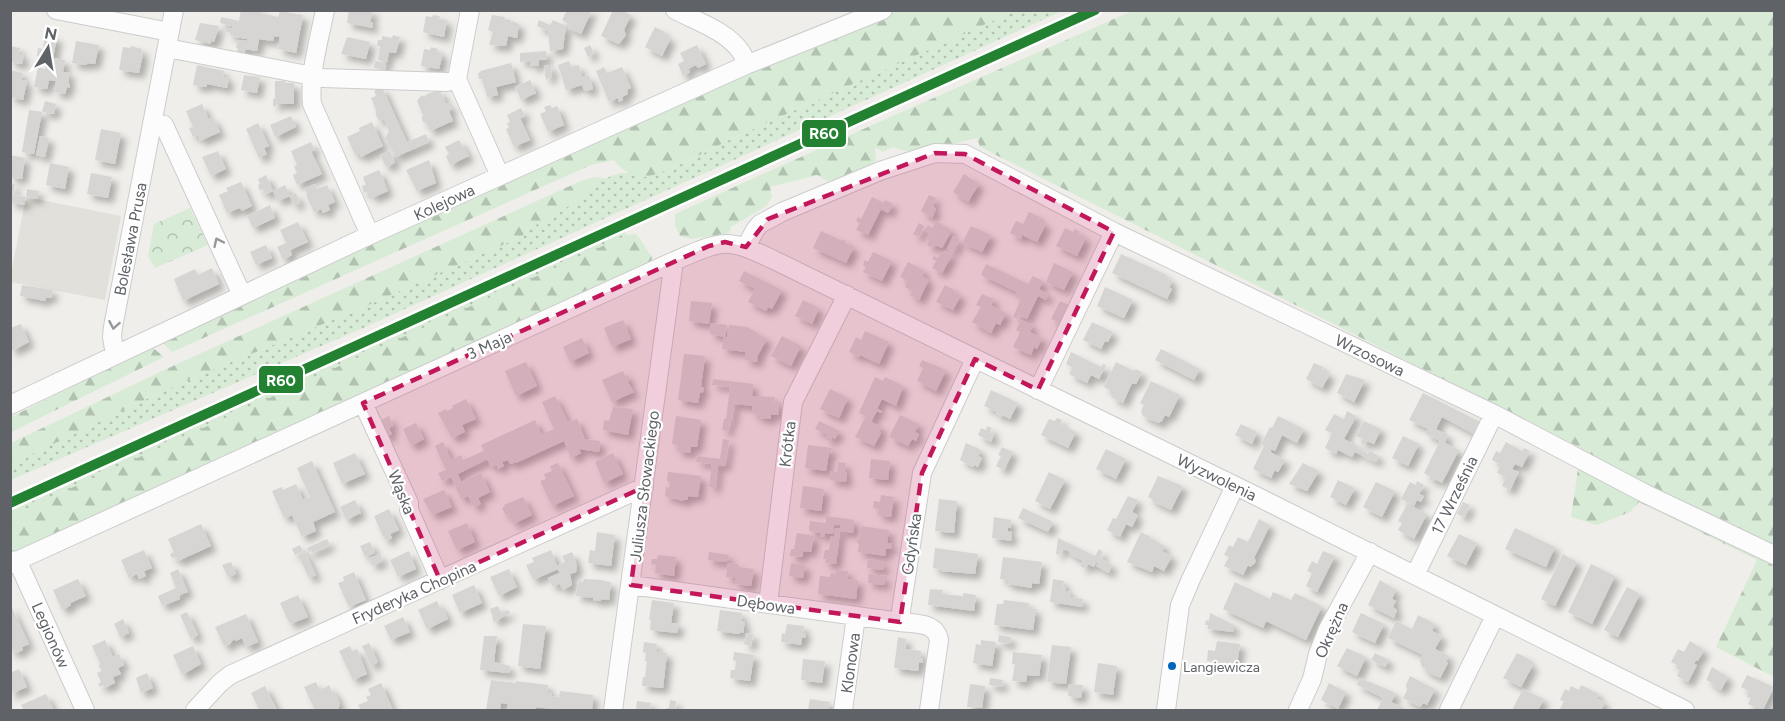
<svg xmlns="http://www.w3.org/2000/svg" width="1785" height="721" viewBox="0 0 1785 721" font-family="Figtree,sans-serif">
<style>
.education{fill:#e2e0da}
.grass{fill:url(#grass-dots)}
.forest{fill:url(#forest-firs)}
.park{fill:url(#park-crowns)}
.building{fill:#d6d5d3;filter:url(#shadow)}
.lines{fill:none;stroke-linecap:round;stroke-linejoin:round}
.minor-casing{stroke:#cbcccc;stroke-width:20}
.minor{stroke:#fdfcfc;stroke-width:18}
.rail-1-casing{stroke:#fff;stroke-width:15}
.rail-1{stroke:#238132;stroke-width:10}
.oneway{stroke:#96999c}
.marked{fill:#c2185b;fill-opacity:0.2;stroke:#c2185b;stroke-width:4.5;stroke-dasharray:12 8;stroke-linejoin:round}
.bus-dot{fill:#0065bd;stroke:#fff;stroke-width:2}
.labels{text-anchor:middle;stroke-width:4.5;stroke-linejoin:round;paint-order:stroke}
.bus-label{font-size:14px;fill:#5f6368;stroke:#fff;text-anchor:start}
.street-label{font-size:16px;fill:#5f6368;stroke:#fff}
.line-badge{stroke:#fff;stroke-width:2}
.badge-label{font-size:16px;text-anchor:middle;font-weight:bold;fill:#fff}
</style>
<defs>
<pattern id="grass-dots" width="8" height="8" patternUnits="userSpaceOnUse" patternTransform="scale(1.5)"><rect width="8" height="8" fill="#d8ebd6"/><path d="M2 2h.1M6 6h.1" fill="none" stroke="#b2c2b1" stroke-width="1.8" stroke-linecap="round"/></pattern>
<pattern id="forest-firs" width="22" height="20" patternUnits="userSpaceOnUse" patternTransform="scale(1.5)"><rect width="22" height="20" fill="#d8ebd6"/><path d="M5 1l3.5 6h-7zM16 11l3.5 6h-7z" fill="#b2c2b1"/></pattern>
<pattern id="park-crowns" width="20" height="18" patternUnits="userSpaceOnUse" patternTransform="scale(1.5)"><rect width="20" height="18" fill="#d8ebd6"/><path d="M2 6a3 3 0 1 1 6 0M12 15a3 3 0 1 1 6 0" fill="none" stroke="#b2c2b1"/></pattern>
<filter id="shadow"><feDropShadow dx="5.5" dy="5.5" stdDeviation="3" flood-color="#0004"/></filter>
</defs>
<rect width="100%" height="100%" fill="#efeeea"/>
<path class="education" d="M26,197L121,216L105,300L11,282V274Z"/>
<path class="grass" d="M1015,11H1062L363,328L11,480L10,464L176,385L364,307L522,236C534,223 547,220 561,211C582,198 598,176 624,173C631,172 639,178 646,176C676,169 704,153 731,139Z
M623,231L627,235L622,238L11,516L10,509Z"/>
<path class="forest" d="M897,11H1015L731,139C715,147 656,179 641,177C628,175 622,169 614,160L591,165L172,352L161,341L739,75Z
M1132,11H1774V677L1716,647L1757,560L1639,502L1630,512L1597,525L1571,517L1581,448L980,147L977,138C953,142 916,160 894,147L882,152L878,148H875L876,159L873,165L852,176L827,181L817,175L770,187L772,197L766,206L731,227L729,233L691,239L680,236L675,225V214C827,144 980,78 1132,11Z
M595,177L607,179C591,188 578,199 563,210C549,220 535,222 522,236L364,307L176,385L11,464V443L173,366L581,181Z
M635,234C643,240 645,250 653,257L649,264L11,556L10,516L627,235Z
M152,347L164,357L11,432V417Z"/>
<path class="park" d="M190,208L208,245L155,268L148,256L154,224Z"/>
<path class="building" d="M241,10H262L261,13L278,17L280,11L303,15L296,53L278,49L280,37L274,36L273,41L259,39L257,51L245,49L244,54L237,52L238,48H236L238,40L247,41V39L231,36V33L227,32V28L232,29V26L220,23L221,17L239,21Z
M349,10H373L370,22H373L372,28L347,23Z
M567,10H592L581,34L568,28L570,25L562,20Z
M613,10H620L631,15L624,30L626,35L619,44L601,36Z
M433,15L440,16L439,19L447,20L444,37L423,32L426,16L432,17Z
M492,15L505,17L504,19L511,20V23L512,21L519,24L517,38L508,36L506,46L489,45L493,32L488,30Z
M539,20L550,25L553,20L566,26L563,49L550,51L548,31L537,26Z
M200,23L219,26L214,42L211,41V44L195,40Z
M655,27L665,32L663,35L671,38L662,56L645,47Z
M45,35L57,37L53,58L65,60L63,72L70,73L68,83L70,84V88L67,87L65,94L54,92L56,81L49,80L47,89L34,87L38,67L45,69L47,58L37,56L38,48L43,49Z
M393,35L400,37L396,53L389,52L387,62L378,60L380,46H377L378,40H382V36L392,38Z
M347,37L370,42L366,59L341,54Z
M76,41L99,45L95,64L87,63V65L72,63Z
M590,45L594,54L588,57L584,48Z
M697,45L706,64L698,68L696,65L688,69L690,72L683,76L678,64L684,61L680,53Z
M10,46L20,48L18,54L24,55L22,64L10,62Z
M131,46L142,49L141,53L143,54L139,73L119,70L123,47L130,48Z
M431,47L438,49L437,52L443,53L439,69L421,66L424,49L430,50Z
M546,51L547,60H539V66H531L530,61L520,62V53Z
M375,61L386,63L385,70L374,68Z
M569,61L571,67L579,65L582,77L589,75L593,89L587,91L584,90L582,85L566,90L558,65Z
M511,63L516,82L496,87L498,95L487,97L482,79H479L478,73L481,72L480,71Z
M197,65L224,71L223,77L229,78L227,88L207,84L206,87L193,85Z
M544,65H551L552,76L546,80Z
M604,67L607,73L622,67L631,88L627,90L628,94L622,97L623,100L619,102L618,98L609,102L596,71Z
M10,70L23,73L21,80L27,81L23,100L10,97Z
M244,75L260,77L257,93L241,90Z
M530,80L536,93L521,100L515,87Z
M275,81H285V83H294V104H276V106H273V99H275Z
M382,87L407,142L426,134L429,142L396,157L385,138L389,131L384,119L380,121L378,119L376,115V110L371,98L376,96L374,91Z
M440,90L446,104L449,103L452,109L449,111L453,121L430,131L427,123L423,122L422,118L423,115L417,101L420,97L423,95L424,97L427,94Z
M45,101L56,104L54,114L42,112Z
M202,104L209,120L213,117L220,132L200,141L198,135L193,137L189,128L193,127L186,111Z
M550,105L552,108L557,106L564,125L548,132L540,114L546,111L544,107Z
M521,108L525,116L520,118L530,140L514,147L506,129L509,128L507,123L510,122L507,115Z
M29,110L42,112L34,154L22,152Z
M291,116L296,127L275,137L270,125Z
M372,122L383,146L361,157L359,153L355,155L347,137L360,131L359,128Z
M258,123L269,146L264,148L267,154L259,158L246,129Z
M101,129L121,133L115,164L95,160Z
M40,136L49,138L45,157L36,155Z
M459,140L469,156L450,165L446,156L449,154L445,147Z
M311,142L315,150L311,151L322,174L297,185L293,175L297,173L294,167L297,165L291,151Z
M218,151L226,169L211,176L202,157Z
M390,151L395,163L386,167L380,155Z
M10,155L25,158L22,179L10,177Z
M429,160L436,183L417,191L406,170Z
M50,163L69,167L65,189L46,185Z
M379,170L388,191L372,198L369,191L364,193L362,186L366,185L363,177Z
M91,173L112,177L108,198L87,194Z
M964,174L979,184L968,202L953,192Z
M266,175L273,191L285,185L290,196L296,193L300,203L294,206L290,196L278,201L273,191L265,195L263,189L260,191L258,185L260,184L258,179Z
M241,182L252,206L242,211L240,208L227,213L219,195L228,191L226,188Z
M10,183L15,184L13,195L26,197L24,205L10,202Z
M315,184L317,189L327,185L335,202L328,205L330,210L323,213L321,209L314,212L306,195L307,194L304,189Z
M27,189L39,191L37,199L26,197Z
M929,195L936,198L932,206L936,209L932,218L921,211Z
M872,197L884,203L885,200L893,204L888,213L881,209L868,235L856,230L860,223L856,221L858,217L861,219Z
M270,205L275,218L253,228L247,216Z
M1029,212L1040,217L1038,220L1046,224L1037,242L1022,235L1021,239L1010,233L1016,221L1023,224Z
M936,221L952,230L942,248L935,245L933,248L927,245L929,241L926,239L930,233L925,230L928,225L932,228Z
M298,222L308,242L290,250L292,255L283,260L277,247L286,243L280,230Z
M919,223L924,226L919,237L913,234Z
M971,226L991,235L982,252L962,243Z
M1065,228L1073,232L1075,229L1080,232L1078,234L1086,238L1077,256L1056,246Z
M821,231L842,241L843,239L846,241L845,243L854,247L846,263L813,248Z
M953,236L960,239L953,252L947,249Z
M266,245L272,258L256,265L250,252Z
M945,251L952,255L942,273L932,268L936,261L932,259L934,256L938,258L941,252L944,253Z
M873,252L892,261L882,281L863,272L866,267L863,265L865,260L868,262Z
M1121,254L1167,275L1166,278L1173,281L1169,287L1172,289L1167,299L1112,273Z
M908,262L925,271L922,276L929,280L919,300L910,295L913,291L905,287L908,281L900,277Z
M1054,263L1073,272L1064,290L1046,282Z
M986,264L1028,284L1033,276L1043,281L1039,289L1048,294L1046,300L1038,296L1027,319L1019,315L1017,319L1013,317L1021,299L1015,296L1017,292L981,275Z
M212,268L219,284L183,301L174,279L195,269L198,275Z
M744,271L782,290L772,309L768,307L766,311L748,302L755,289L739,281Z
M22,285L53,290L51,298L46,297L45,301L20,296Z
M945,285L954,290L953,292L961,295L953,310L936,302Z
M1105,287L1133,300L1124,318L1097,306Z
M982,294L994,299L991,305L1006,313L1000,325L996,323L991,333L972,322L981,307L976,305Z
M803,300L819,308L812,324L795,316Z
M691,301L712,303L709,324L689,321Z
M1060,301L1069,305L1061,323L1051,319Z
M623,320L631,339L612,347L604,328Z
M1021,320L1033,325L1030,332L1042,338L1037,349L1034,347L1031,355L1013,347L1020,332L1016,330Z
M1092,322L1113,332L1108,342L1105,341L1101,349L1083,340Z
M711,323L727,325L725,337L710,334Z
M21,324L29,342L12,351L10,347V328Z
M729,325L747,327L767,339L758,355L757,362L745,360L746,352L722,349L724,337H727Z
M865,331L889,342L879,364L860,355L859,357L849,352L856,337L861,340Z
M782,336L801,346L791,366L771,356Z
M582,338L589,353L570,362L563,347Z
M1161,349L1200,369L1194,380L1155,360Z
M1071,352L1101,367L1103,364L1106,365L1099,379L1091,375L1087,383L1069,374L1073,368L1066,364Z
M684,354L705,356L701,387L704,388L703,392L700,393L698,403L678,400Z
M922,360L946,370L936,391L917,381L923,368L919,366Z
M526,362L537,386L516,396L505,371Z
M1116,362L1134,371L1135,369L1142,372L1136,384L1132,383L1123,403L1111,397L1114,392L1104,387Z
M1314,363L1323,367L1322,370L1330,374L1322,388L1306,379Z
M623,371L625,376L628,375L630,380L627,381L634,392L612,402L602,380Z
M1346,374L1365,380L1354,402L1337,393Z
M875,377L883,381L885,377L903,386L896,406L882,399L877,409L882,411L881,413L877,411L871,422L882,427L879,432L881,433L874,446L855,437L866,416L859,413Z
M713,379L753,384L752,396L775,397L774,403L779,404L778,415L771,414V419L759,418V416L755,415L752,411L753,406L735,404V396L732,420H730L728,431L722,430L724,419H726L730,387L712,385Z
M1151,381L1180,395L1169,417L1165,415L1162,421L1158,423L1143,416L1141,411L1144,405L1140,403Z
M830,389L848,398L839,418L820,409Z
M991,390L1018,403L1010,419L1002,415L1001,417L996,414L997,412L984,406Z
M1423,393L1482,423L1476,435L1442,417L1436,429L1448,435L1445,443L1459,450L1442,483L1435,479L1434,481L1429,479L1430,477L1424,473L1440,441L1426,434L1428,429L1409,420Z
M555,396L568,422L577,419L585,439L600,441L599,452L579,449L581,453L571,458L564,441L518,462L510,464L508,460L502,462L504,466L498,469L497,465L491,467L487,459L458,474L461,482L481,473L490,492L478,498L481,504L474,507L468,496L461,499L451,477L442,481L438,473L446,470L435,446L443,442L451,460L461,455L463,460L484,451L481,445L535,420L541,434L554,429L542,402Z
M466,399L476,419L462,425L465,432L452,438L438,413L446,409L447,411L453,408L452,406Z
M613,407L633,409L628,435L603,430L604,420L609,421Z
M1347,411L1356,416L1344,439L1358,446L1357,448L1368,454L1370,451L1379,456L1376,462L1355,452L1352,457L1338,450L1336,454L1325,448L1332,433L1325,430L1334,414L1344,419Z
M900,415L919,424L915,432L919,434L916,441L912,439L908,446L889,437Z
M389,416L393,426L389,428L392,434L384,438L377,422Z
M676,416L701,420L697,447H691L690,453L677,451L678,445L672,444Z
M1278,416L1304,429L1297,443L1282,435L1275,451L1271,449L1270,452L1285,460L1278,472L1275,470L1271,478L1253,469L1264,446L1261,444L1270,427L1272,428Z
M1057,418L1062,420L1060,424L1076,432L1068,448L1041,435L1049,419L1055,421Z
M819,421L839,431L835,439L832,437L830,441L825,439L828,435L815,429Z
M1364,421L1381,429L1374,444L1367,441L1365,445L1361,443L1363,439L1356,436Z
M416,423L424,439L411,446L403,429Z
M1241,424L1257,432L1252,444L1235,435Z
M987,426L992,428L990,432L994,434L991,442L978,435L981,428L986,430Z
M1403,436L1419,444L1408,466L1392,458Z
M723,439L729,440L725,466L718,465L715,488L709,487L712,464L696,462L697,456L720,459Z
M1506,442L1522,451L1524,448L1530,451L1522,467L1515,464L1512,469L1519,472L1510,490L1502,486L1506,477L1497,473L1501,465L1492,460L1496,451L1500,453Z
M966,443L981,450L978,456L982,458L978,467L974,465L973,467L960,460Z
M808,445L832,448L831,453H829L826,471L805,468Z
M1002,447L1013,452L1004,470L996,466L1001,456L998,455Z
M1106,449L1126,459L1116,479L1096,469Z
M355,453L365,474L342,484L333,463Z
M613,453L623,474L604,483L595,462Z
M871,459L890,461L888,480L869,478Z
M312,461L335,512L313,522L316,531L302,537L292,515L284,518L272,491L282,487L283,490L296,484L303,500L310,497L297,468Z
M838,462L846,463L844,472L847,473L846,482L830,480L831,471L837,472Z
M558,463L574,496L552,506L540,481L546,479L544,474L552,471L550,466Z
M1303,463L1319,471L1307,491L1289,484Z
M668,472L701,476L698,497L688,496V500H684L683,501L665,496L666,487L669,488L670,482L667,481Z
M1049,472L1065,480L1050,509L1035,501Z
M1158,476L1183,486L1171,510L1152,501L1153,500L1148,497Z
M1338,480L1355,488L1346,505L1330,497Z
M1417,481L1424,485L1419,494L1424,496L1421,502L1417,500L1414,506L1401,499L1410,482L1416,485Z
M1376,482L1395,491L1382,517L1363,507Z
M803,486L824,489L821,511L800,508Z
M444,490L452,507L432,515L423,499Z
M881,495L894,497L891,517L878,515L879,509L873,508L874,501L880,502Z
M1128,496L1138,500L1132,512L1138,515L1132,527L1126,524L1120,537L1107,530L1113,518L1116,519Z
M523,497L532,515L513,524L509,514L506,516L502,508L505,506L504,505Z
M939,499L957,501L954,533L935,531Z
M355,500L361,513L346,520L340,507Z
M1463,502L1470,505L1464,517L1457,514Z
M1407,504L1427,514L1414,539L1398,530L1402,523L1398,521Z
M1023,508L1053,522L1048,532L1018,518Z
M389,509L399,530L390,534L392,538L386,541L384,536L383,537L374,516Z
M826,516L854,520L853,533L840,531L836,564L825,563L826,559H823L825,550H829L831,536H834L835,528H840L841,525L834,524L833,534L825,533V537L820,536V533L809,531L810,521L826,523Z
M994,517L1011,520L1010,528H1008V531L1012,532L1011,541L992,538Z
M1259,519L1270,525L1254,558L1256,561L1254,564L1250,567L1248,565L1243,575L1224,566L1229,557L1224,555L1229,545L1233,547L1238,537L1248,542Z
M467,523L475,542L457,550L448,531Z
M201,524L211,546L178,561L176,557L172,558L170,554L174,552L168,539Z
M861,526L889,530L887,543H892L891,549H886L885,556L858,552L859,544L857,543V540H859Z
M1515,528L1555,547L1546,567L1505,549Z
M597,532L615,535L611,566L588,563L590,550L595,551Z
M1141,532L1151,537L1150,538L1165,546L1162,551L1172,556L1164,571L1154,566L1152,572L1127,562Z
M797,533L814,536L811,552L803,551L802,557L790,556L791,549H794Z
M1459,534L1477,543L1466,565L1447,556Z
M1058,538L1095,556L1099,549L1103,552L1100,558L1112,565L1109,573L1096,566L1098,562L1097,561L1094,567L1088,564L1085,569L1080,566L1083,561L1069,554L1070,552L1062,548L1059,555L1056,554Z
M327,539L330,545L312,553L311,551L309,552L307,548L309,547Z
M370,542L375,553L365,557L360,546Z
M300,545L303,551L295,555L292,549Z
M935,548L978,554L975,574L941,571L942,570L933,568Z
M144,550L152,568L144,571L146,576L139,579L137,574L129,578L121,560Z
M551,550L557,566L565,562L562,556L572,552L574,557L577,566L576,572L570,574L572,585L563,590L559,583L553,587L548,578L560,573L558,569L533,580L526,565L534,562L532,558Z
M409,551L416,569L398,577L390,560Z
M1323,551L1335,556L1317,592L1306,586L1312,573L1307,571L1312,561L1317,564Z
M305,552L316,575L309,578L298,555Z
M709,552L729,555L728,560L725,562L708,560Z
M380,554L383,561L372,566L369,558Z
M1563,554L1577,562L1555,606L1541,599Z
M658,555L676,557L674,576L655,573L656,565L651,564L652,559H657Z
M1003,557L1042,562L1039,584L1032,583V588L1007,584V580L1000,579Z
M868,559L884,562L883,570L867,568Z
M231,562L236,574L228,577L222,565Z
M728,563L738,564V567L754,569L751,586L735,584L736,578L726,577Z
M791,563L805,565L803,578L789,576Z
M1591,564L1615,576L1592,624L1568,612Z
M178,569L188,592L179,595L180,599L162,606L158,596L176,588L170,573Z
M509,569L517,587L499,596L490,577Z
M836,570L848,571L847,579L858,580L856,599L818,594L820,576L830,577L831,573L835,574Z
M354,572L366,600L349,607L338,583L344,581L343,577Z
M869,574L885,576L884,585L868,583Z
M78,579L86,596L70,603L71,605L62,610L53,590Z
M584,579L603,580V581L611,582L609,600L601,599V601L593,600L594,598L576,596L578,581L583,582Z
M1053,579L1064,581L1063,586L1066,587L1065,591L1071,592V597L1083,599L1082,607L1050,602Z
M1380,580L1396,590L1392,599L1396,601L1393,607L1397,610L1394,618L1368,605Z
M1235,582L1270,599L1273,592L1291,600L1295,593L1322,606L1306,640L1266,621L1263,628L1223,609Z
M474,585L482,603L460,613L452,595Z
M1627,587L1640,594L1618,637L1604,630Z
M930,589L943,590L942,594L963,596V593L976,595L974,611L928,605Z
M298,595L308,617L290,624L280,603Z
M652,600L674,603L671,623H679L677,633L650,630L651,620H649Z
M1004,600L1029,603L1028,608L1036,609L1033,630L994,625L997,604H1003Z
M437,601L440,608L442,607L448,619L427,629L418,610Z
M10,604L29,644L22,647L23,650L17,653L15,650L10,653Z
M498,606L501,613L508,610L510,613L494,622L490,609Z
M720,610L742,613L741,621H745L743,633L740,632L739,634L717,631Z
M187,612L198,635L191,639L180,615Z
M1210,613L1234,625L1233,632L1208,629V625H1205L1206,620L1209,621Z
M1361,613L1384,624L1375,643L1352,632Z
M246,614L258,642L246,647L242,638L236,641L235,639L232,641L230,644L224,646L215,627Z
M1418,615L1435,624L1432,631L1442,636L1435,649L1449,656L1446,662L1448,663L1440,678L1425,671L1426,669L1422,667L1420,661L1423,655L1388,638L1396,621L1412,629Z
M403,617L410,632L391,640L384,626Z
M123,619L129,633L120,637L114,624Z
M523,624L546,626L540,669L518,666Z
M787,624L804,626L803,633L806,634L805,638H802L801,645L781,642L782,633L785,634Z
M746,633L753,634L751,646L744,644Z
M999,635L1011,637L1010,644L998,642Z
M484,636H497L494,662L510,666L509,673L480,670Z
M898,637L906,639L905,649L921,651L920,658H923L922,663L919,662L918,671L894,668Z
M105,640L113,657L119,654L124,665L118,668L121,674L113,677L115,683L104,688L103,685L100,687L98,684L101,682L97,673L102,671L99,667L100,663L92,646Z
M981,640L996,642L992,666L973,663L976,644L981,645Z
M1217,641L1240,644L1237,665L1207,661L1208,650L1215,651Z
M1690,641L1704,650L1698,661L1696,660L1694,664L1697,665L1688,682L1677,676L1681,667L1671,662L1678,649L1684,652Z
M644,642L657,644L656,651L667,653L663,688L642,686L643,677H645L647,661H645L646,653L643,652Z
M369,643L378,662L371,666L362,646Z
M1052,645L1071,647L1066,684L1047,682Z
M193,646L201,664L182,675L173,655Z
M350,646L352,651L357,649L367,674L353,680L339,651Z
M1347,648L1366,657L1357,676L1337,666Z
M734,652L754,655L750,681L730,678L731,670H735L736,661L733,660Z
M1013,652L1042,655L1039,676L1027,675L1026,682L1012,681L1015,664H1012Z
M1375,653L1389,660L1385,667L1371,660Z
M1517,653L1529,659L1527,662L1533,665L1521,687L1503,678Z
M803,659L825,661L822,683L801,680Z
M1098,663L1117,666L1113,695L1094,692Z
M1712,667L1728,677L1721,690L1713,686L1714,684L1706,680Z
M19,669L27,687L10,694V673Z
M147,673L153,688L141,693L136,678Z
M1747,675L1774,687L1763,710L1748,704L1751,698L1747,697L1749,691L1741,687Z
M1410,676L1435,689L1427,705L1423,703L1420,707L1403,698L1407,690L1406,685Z
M990,678L1003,680L1002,687L989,685Z
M1360,678L1394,692L1395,695L1391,702L1404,708L1402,710L1390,709L1389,710H1377L1383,698L1357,685Z
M491,680L516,683V681L548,685L547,692H552V696L559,697L560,691L593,695L592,710H553V709L536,707V710L515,709L510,710H507L508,704L501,703L500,710H486Z
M316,682L320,691L329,685L332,692L334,691L340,704L338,709L315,710L304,687Z
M381,683L393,710H361L358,705L368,701L366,697L371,695L368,689Z
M1329,683L1346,692L1338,709L1321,700Z
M970,684L985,686L982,708L967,707Z
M1069,684L1083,685L1081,698L1068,696Z
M1581,685L1599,694L1596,698L1605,702L1602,709L1606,710H1564L1560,709L1564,701L1560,700L1565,689L1569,691L1571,686L1579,690Z
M265,686L277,710H254L259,709L251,693Z
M1523,689L1544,699L1538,710H1512Z
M46,694L54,710H24L21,705Z
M810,699L830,702L828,710H808Z
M670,700L676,701L675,710H666V708H669Z
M637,701L651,703L650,708L655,710H636Z"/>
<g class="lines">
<defs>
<path id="minor" d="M56,10L170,32
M325,10C319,41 309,73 312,104L370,235
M470,10L457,79L500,176
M675,10C696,21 727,31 741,52C744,56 745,61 746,65
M167,48L323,78L447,82L457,79
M152,123L164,125L242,295
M746,247L755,230L760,224L782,212L880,171L935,153L965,154L1114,232L1494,414L1646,494L1774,555
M115,355L112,337L113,327L174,10
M1038,390L1114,232
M363,403L409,503V510L440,580
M10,405L370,235L500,176L746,65L883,10
M17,560L85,710
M10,564L674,261C726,239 726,237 778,262L1254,495L1685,710
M1415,575L1494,414
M631,585L900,622
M768,604L793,402L847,295
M195,710L220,683L230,675L644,487
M613,710L674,261
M843,710L856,616
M929,710L939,640C936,622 915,624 900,622L901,611L922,473L975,359
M1166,710L1180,605L1191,579L1235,486
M1298,710L1312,679L1318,654L1328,629L1370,552
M1449,710L1495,616"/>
</defs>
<use href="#minor" class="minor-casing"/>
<use href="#minor" class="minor"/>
<defs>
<path id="rail-1" d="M10,503L1095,10"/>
</defs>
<use href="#rail-1" class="rail-1-casing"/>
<use href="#rail-1" class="rail-1"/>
</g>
<defs><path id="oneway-chevron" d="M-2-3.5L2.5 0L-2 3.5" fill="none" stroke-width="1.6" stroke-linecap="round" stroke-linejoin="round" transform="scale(1.5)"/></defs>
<g class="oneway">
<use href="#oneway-chevron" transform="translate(218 242) rotate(-115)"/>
<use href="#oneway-chevron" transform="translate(114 325) rotate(100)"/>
</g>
<path class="marked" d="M935,153L965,154L1114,232L1038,390L975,359L922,473L900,622L631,585L644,487L440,580L363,403L709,246L725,242L746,247L768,219Z"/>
<circle class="bus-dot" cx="1172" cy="666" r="5"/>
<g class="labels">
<g class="bus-label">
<text x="1183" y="672">Langiewicza</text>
</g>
<g class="street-label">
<text transform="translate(444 202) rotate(-25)" y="6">Kolejowa</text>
<text transform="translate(130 239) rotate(-79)" y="6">Bolesława Prusa</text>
<text transform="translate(489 345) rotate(-24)" y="6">3 Maja</text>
<text transform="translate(1370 355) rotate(26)" y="6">Wrzosowa</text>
<text transform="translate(787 444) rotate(-83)" y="6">Krótka</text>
<text transform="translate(1217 477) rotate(26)" y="6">Wyzwolenia</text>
<text transform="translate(644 486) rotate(-83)" y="6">Juliusza Słowackiego</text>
<text transform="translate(402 492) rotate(68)" y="6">Wąska</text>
<text transform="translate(1454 495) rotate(-64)" y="6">17 Września</text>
<text transform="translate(911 544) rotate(-82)" y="6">Gdyńska</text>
<text transform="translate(414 592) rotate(-24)" y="6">Fryderyka Chopina</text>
<text transform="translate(766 604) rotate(8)" y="6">Dębowa</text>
<text transform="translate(1331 630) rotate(-66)" y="6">Okrężna</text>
<text transform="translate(51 635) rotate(66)" y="6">Legionów</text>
<text transform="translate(850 663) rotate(-82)" y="6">Klonowa</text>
</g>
</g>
<g class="line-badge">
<rect x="801" y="119" width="46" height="29" rx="6" fill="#238132"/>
<rect x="258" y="365" width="46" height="29" rx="6" fill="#238132"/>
</g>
<g class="badge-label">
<text x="824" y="139">R60</text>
<text x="281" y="386">R60</text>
</g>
<rect width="1785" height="721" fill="none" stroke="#5f6368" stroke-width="24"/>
<g transform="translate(48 48) rotate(11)" stroke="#ffffff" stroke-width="4.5" paint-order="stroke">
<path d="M0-4.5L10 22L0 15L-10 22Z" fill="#5f6368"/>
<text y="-9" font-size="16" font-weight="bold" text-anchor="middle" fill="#5f6368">N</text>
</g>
</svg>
